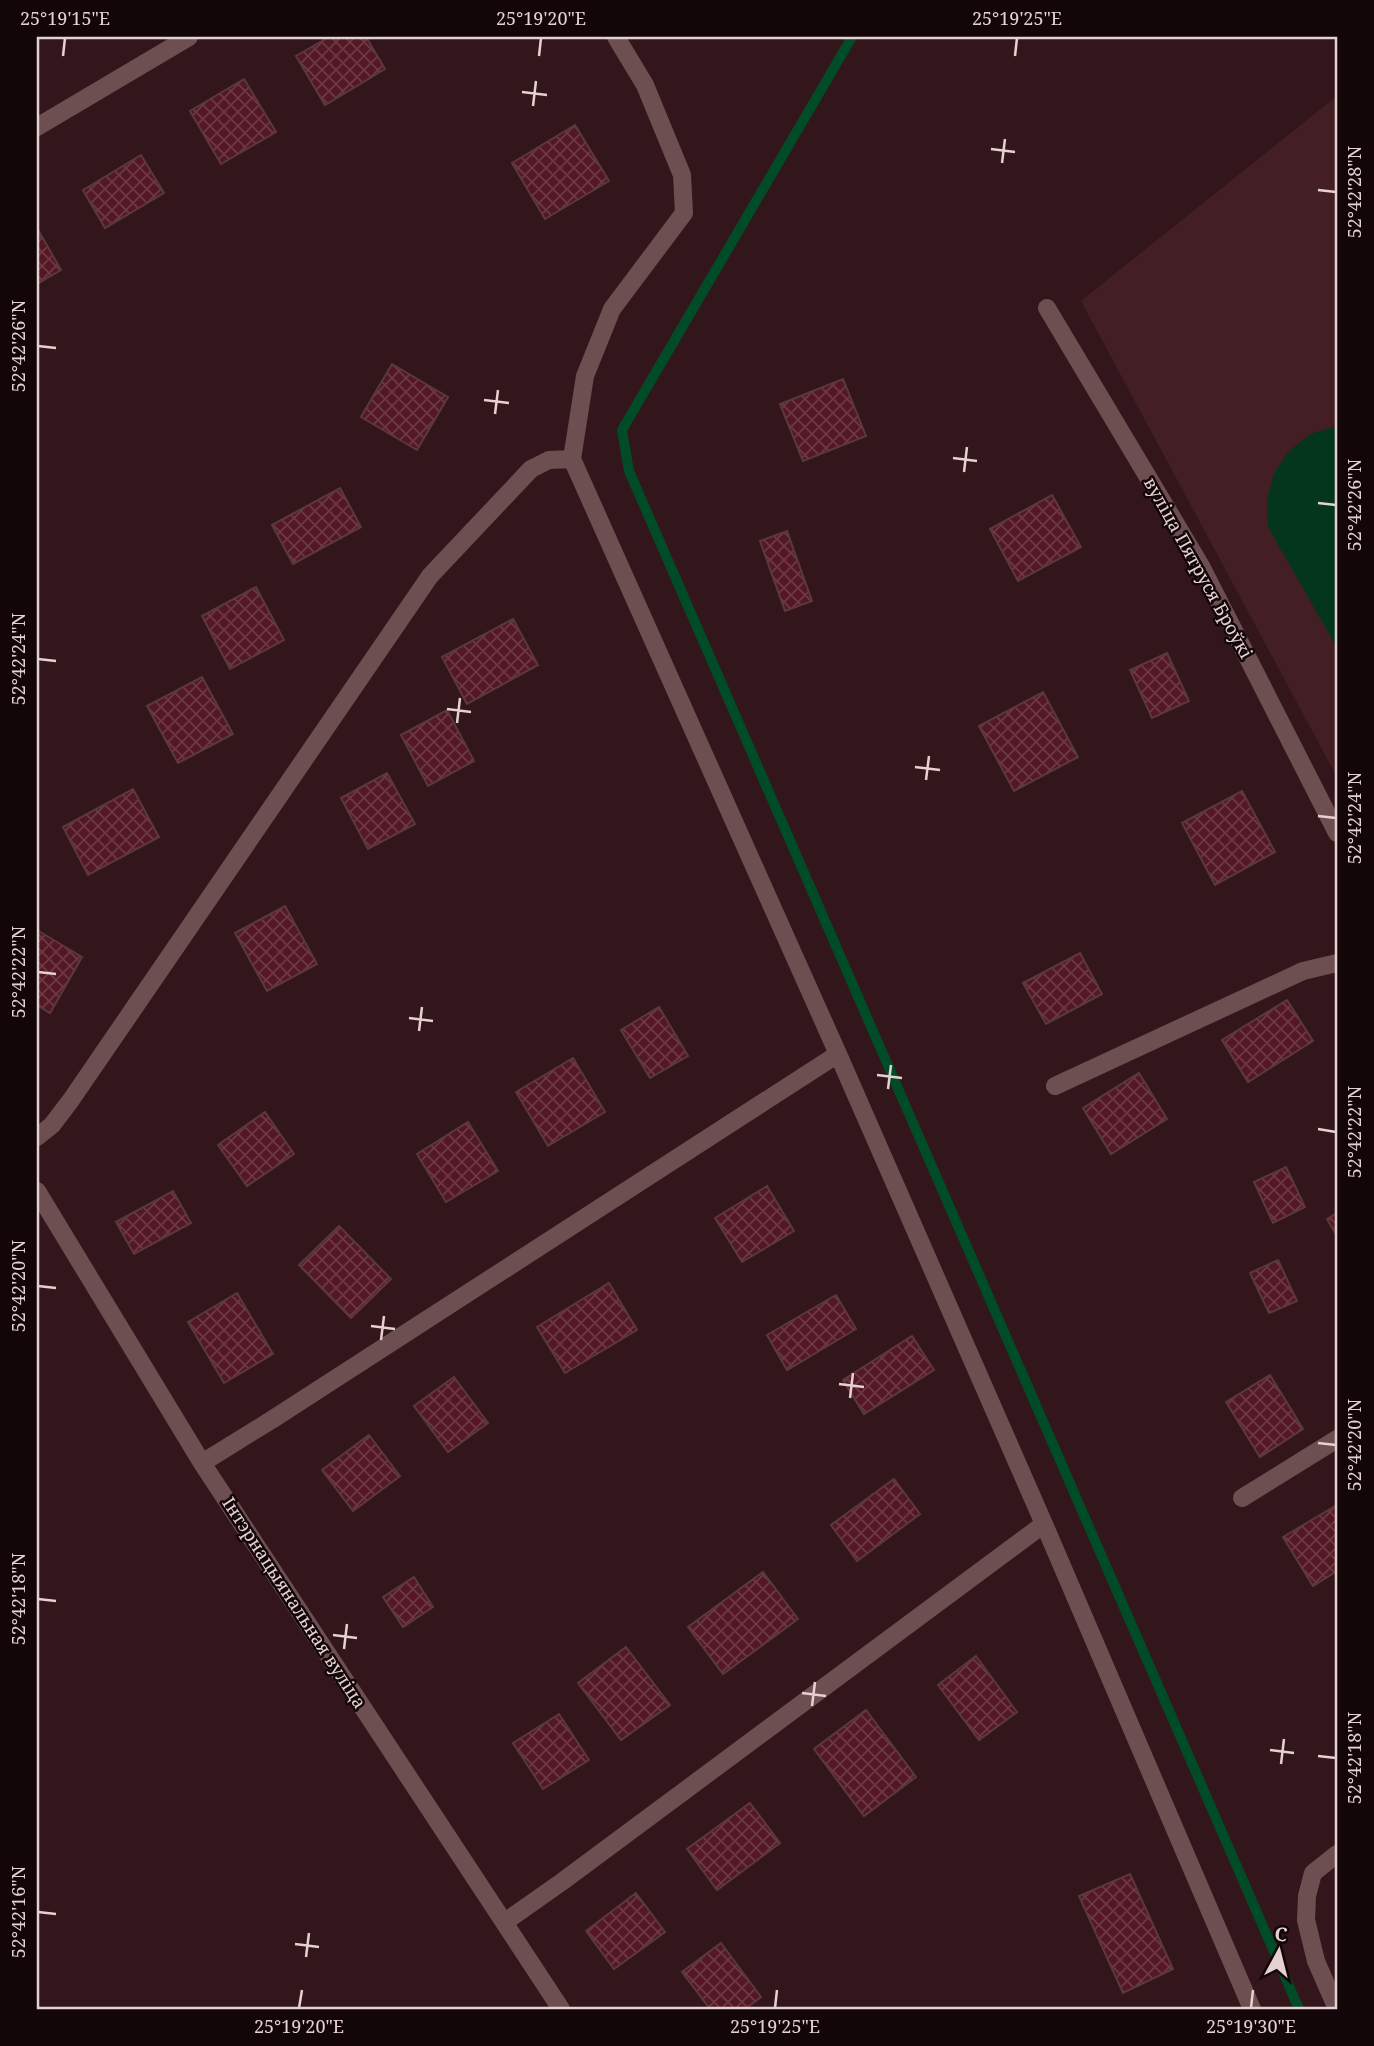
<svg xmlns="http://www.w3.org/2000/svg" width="1374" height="2046" viewBox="0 0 1374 2046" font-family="'Noto Serif',serif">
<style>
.built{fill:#431f25}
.grass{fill:#03361c}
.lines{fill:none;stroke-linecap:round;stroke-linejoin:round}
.stream{stroke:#004b28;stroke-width:10}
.building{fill:url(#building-cross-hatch);stroke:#5a393d;stroke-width:2}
.minor{stroke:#6d4f52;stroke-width:18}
.ticks{fill:none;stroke:#e5d0d2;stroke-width:2.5}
.labels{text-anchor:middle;stroke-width:5;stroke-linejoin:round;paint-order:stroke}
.street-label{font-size:18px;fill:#e5d0d2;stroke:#120608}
.neatline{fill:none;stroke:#e5d0d2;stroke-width:2.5}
.ticks-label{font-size:18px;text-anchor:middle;fill:#e5d0d2}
</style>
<defs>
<pattern id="building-cross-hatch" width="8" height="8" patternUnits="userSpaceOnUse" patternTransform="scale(1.75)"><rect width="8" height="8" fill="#541725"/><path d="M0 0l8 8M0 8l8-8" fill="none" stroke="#6c3844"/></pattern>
</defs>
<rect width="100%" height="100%" fill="#33161b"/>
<path class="built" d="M1337,96V777L1081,301Z"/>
<path class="grass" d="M1337,426V648L1268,527L1267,499L1274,473L1289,451L1311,434Z"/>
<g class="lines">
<path class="stream" d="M852,37L622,430L629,471L1299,2009"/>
</g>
<path class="building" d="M329,37H366L385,69L325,105L296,56Z
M244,79L276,132L221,164L190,111Z
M575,125L609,181L545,219L512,163Z
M141,155L164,193L105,228L83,190Z
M37,228L61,270L37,284Z
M392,364L448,397L417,450L361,417Z
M843,379L866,436L803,461L780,404Z
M340,488L361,527L293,564L272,525Z
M1052,495L1081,547L1018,581L990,529Z
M787,531L812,601L785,611L760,541Z
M256,587L284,640L230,669L202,616Z
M513,619L538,665L467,704L442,657Z
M1167,653L1189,701L1152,718L1130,670Z
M202,677L233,734L178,763L147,706Z
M1043,692L1078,757L1014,791L979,726Z
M447,710L474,761L428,786L401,735Z
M387,773L415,824L368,849L341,798Z
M133,789L159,837L88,875L63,827Z
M1242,791L1275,852L1215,885L1182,823Z
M285,906L317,964L267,991L235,933Z
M37,930L82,957L50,1013L37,1005Z
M1080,953L1102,994L1046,1024L1023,983Z
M1287,1000L1313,1041L1248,1082L1222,1040Z
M659,1007L688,1056L650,1078L621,1030Z
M573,1058L605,1112L548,1146L516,1092Z
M1139,1073L1167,1119L1111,1154L1083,1108Z
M265,1112L294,1154L247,1186L218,1145Z
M468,1122L498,1171L446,1202L417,1154Z
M1286,1167L1305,1207L1273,1223L1254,1182Z
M767,1186L794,1231L742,1262L715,1218Z
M173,1191L191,1223L134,1254L116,1222Z
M1337,1213V1236L1327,1219Z
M339,1226L391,1279L351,1318L299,1265Z
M1278,1260L1297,1301L1269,1313L1250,1273Z
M609,1283L637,1330L565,1373L537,1327Z
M237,1293L273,1354L224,1383L188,1322Z
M836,1295L856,1329L787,1370L767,1335Z
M912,1336L934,1370L864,1414L843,1380Z
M1270,1375L1303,1429L1260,1457L1226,1402Z
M454,1377L488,1423L448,1452L414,1406Z
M369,1435L400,1476L353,1511L322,1470Z
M894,1479L920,1514L857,1561L831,1525Z
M1337,1505V1571L1313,1586L1283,1537Z
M763,1572L798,1619L723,1674L688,1627Z
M414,1577L433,1607L403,1627L383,1597Z
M626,1647L670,1705L621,1740L578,1683Z
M976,1656L1017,1712L979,1740L938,1685Z
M866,1710L916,1777L864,1816L814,1749Z
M559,1714L589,1760L543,1789L513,1743Z
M750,1803L780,1843L717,1890L687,1849Z
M1130,1874L1173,1969L1123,1993L1079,1896Z
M636,1893L665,1932L614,1969L586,1931Z
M721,1943L761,1997L745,2009H710L682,1972Z"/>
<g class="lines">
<path class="minor" d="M616,37L645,85L682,175L684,213L612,309L585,376L572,459L838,1054L1044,1524L1252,2009
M37,127L189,37
M1047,308L1201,566L1337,833
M1055,1086L1303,971L1337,963
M37,1137L52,1125L71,1100L430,576L531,469L549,460L572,459
M37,1191L202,1463L561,2009
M202,1463L273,1419L838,1054
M1242,1498L1337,1439
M505,1922L563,1881L1044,1524
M1337,2009L1316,1961L1306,1920L1307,1896L1313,1873L1337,1854"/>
</g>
<path class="ticks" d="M63,56L65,38M539,56L541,38M1015,56L1017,38M522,92L547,95M533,106L536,81M991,149L1015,152M1002,163L1005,139M1318,190L1336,192M38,346L56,348M484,400L509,403M495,414L498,390M953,458L977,461M964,472L967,447M1318,503L1336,505M38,659L56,661M447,709L471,712M457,723L460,698M915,767L940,770M926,780L929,756M1318,816L1336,818M38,972L56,974M409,1018L433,1021M419,1031L422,1007M877,1075L902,1078M888,1089L891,1065M1318,1129L1336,1132M38,1286L56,1288M371,1326L395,1329M381,1340L384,1316M839,1384L864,1387M850,1398L853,1373M1318,1443L1336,1445M38,1599L56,1601M333,1635L357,1638M344,1649L347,1624M802,1693L826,1696M812,1706L815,1682M1270,1750L1294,1753M1318,1756L1336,1758M1281,1764L1284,1739M38,1912L56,1914M295,1944L319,1947M306,1957L309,1933M299,2008L302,1990M775,2008L777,1990M1251,2008L1253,1990"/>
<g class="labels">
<g class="street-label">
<text transform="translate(1198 568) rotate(61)" y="6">вуліца Пятруся Броўкі</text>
<text transform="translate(294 1603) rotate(57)" y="6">Інтэрнацыянальная вуліца</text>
</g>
</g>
<rect width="1374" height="2046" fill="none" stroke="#120608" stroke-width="77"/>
<g transform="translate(1279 1951) rotate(7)" stroke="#120608" stroke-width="5" paint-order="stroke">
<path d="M0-5L12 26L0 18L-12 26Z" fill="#e5d0d2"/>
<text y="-10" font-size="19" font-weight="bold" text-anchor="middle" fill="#e5d0d2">С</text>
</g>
<rect x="38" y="38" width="1298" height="1970" class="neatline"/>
<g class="ticks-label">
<text x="65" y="25">25°19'15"E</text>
<text x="541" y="25">25°19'20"E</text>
<text x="1017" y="25">25°19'25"E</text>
<text transform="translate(1355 192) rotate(-90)" y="6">52°42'28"N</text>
<text transform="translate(19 346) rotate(-90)" y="6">52°42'26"N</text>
<text transform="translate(1355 505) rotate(-90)" y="6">52°42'26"N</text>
<text transform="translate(19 659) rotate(-90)" y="6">52°42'24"N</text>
<text transform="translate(1355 818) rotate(-90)" y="6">52°42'24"N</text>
<text transform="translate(19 972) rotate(-90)" y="6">52°42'22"N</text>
<text transform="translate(1355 1132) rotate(-90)" y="6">52°42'22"N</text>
<text transform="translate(19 1286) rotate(-90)" y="6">52°42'20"N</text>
<text transform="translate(1355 1445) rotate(-90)" y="6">52°42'20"N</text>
<text transform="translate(19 1599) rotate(-90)" y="6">52°42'18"N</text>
<text transform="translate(1355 1758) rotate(-90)" y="6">52°42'18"N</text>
<text transform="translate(19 1912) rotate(-90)" y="6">52°42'16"N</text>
<text x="299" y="2033">25°19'20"E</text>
<text x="775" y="2033">25°19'25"E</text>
<text x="1251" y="2033">25°19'30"E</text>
</g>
</svg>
